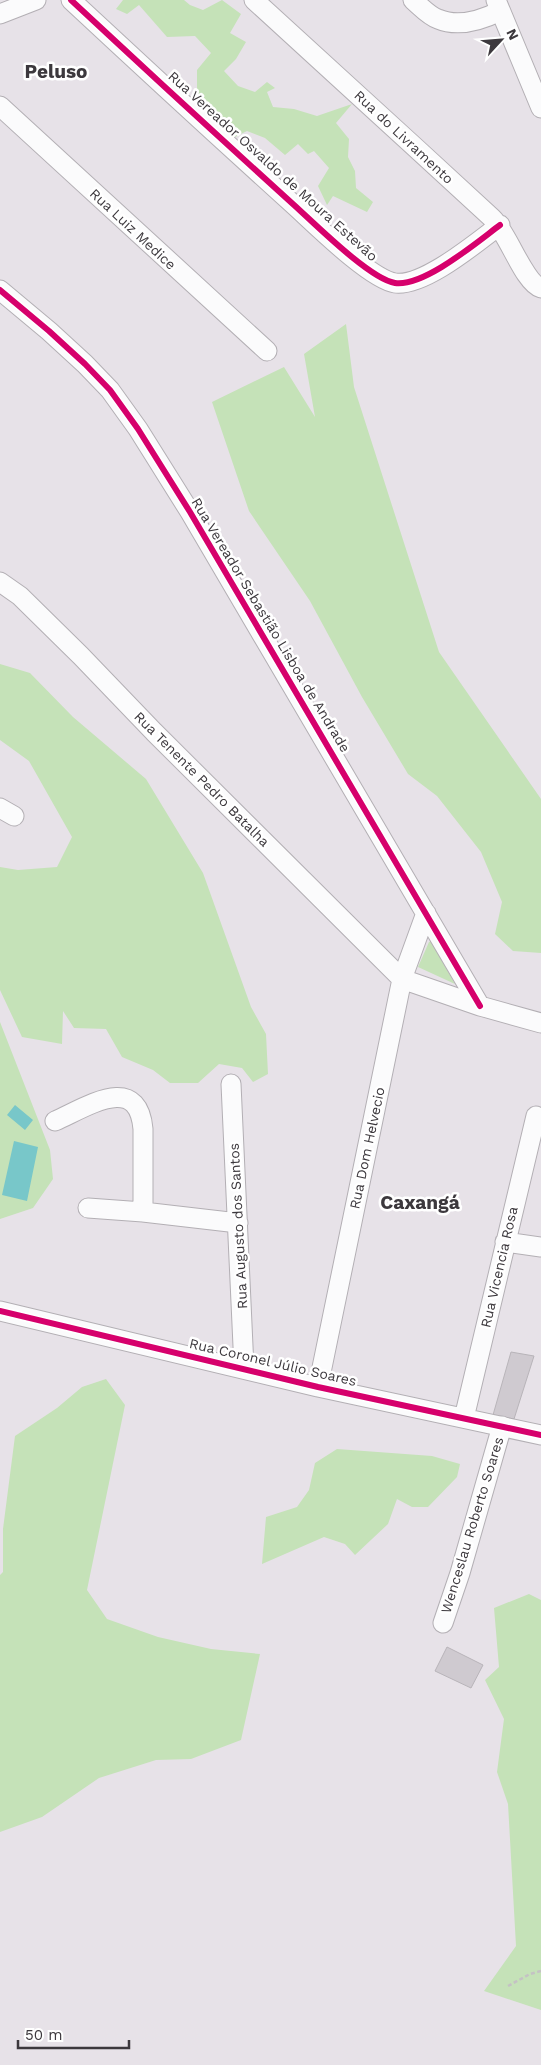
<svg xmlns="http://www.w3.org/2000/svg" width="541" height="2065" viewBox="0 0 541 2065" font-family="'Work Sans',sans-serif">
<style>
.green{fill:#c5e2b8}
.water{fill:#78c7c9}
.building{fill:#cfcad0;stroke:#b8b4b9}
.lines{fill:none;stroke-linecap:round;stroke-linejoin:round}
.minor-casing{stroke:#b3afb4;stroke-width:21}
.path{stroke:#c4c2c4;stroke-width:2.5;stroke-dasharray:4 2.5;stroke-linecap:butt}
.minor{stroke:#fbfbfc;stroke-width:19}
.cycleway-casing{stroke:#fff;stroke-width:9}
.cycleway{stroke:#d6006c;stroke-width:6}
.labels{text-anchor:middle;stroke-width:5;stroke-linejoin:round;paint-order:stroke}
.street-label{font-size:14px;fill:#3c383d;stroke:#fff}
.district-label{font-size:19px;font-weight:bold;fill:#3c383d;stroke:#fff}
</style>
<rect width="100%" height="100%" fill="#e7e2e8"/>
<path class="green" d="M123,0H184L190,5L203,10L222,0L241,14L230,33L246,42L236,59L224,71L238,86L255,92L267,82L275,88L267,92L273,107L294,109L317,116L352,104L336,123L349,139L348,157L355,171L356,188L373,202L367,212L333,196L327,205L318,186L329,168L314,151L308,154L298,144L285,155L265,138L247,131L231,139L197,94V70L211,53L195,36L167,37L139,5L127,14L116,9Z
M346,324L354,387L439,652L541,799V953L513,951L495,934L502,902L481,852L437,796L408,774L362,697L310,601L249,511L212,402L284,367L315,417L304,354Z
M0,664L30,673L73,717L146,779L203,873L251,1007L266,1034L268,1074L253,1082L242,1068L219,1064L198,1083H170L153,1070L122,1057L106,1029L74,1028L63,1011L62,1044L22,1037L0,990V867L18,870L57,867L72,837L29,761L0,740Z
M431,941L455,984L418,967L429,942Z
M0,1022L50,1150L53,1179L33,1208L0,1219Z
M106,1379L125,1405L87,1590L107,1619L158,1637L211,1649L260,1654L241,1740L191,1759L156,1760L99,1778L42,1817L0,1832V1575L3,1572V1529L15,1436L57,1408L82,1387Z
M337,1449L432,1456L460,1464L457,1477L428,1507H412L397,1499L388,1524L355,1555L345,1544L324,1537L262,1564L266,1517L297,1507L309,1490L315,1463Z
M529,1594L541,1600V2010L484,1991L516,1946L508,1804L497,1772L504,1719L485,1680L499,1667L494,1608Z"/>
<path class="water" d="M15,1105L33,1120L25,1130L7,1115Z
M14,1141L38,1147L27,1201L2,1195Z"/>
<path class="building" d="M511,1352L534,1356L514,1419L493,1415Z
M447,1647L483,1665L471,1688L435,1671Z"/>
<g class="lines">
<defs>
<path id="minor" d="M71,0C145,69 219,137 294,205C315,224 370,279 395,283C424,287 477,242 500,225
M254,0C334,73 413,145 492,218C508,233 524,283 541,288
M413,0C420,6 429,16 438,19C459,28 482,20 500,11
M496,0L541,108
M0,14L36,0
M0,106L267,351
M0,290L49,331L85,364L110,390L138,429L190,512L480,1006
M0,582L20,596L81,656L154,732L402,979L480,1006L541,1023
M0,808L14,816
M231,1084L244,1368
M55,1121C87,1107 138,1072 143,1129V1212
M88,1208L143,1212L238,1223
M505,1242L541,1247
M0,1311L318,1387L541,1435
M318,1387L402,979L426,913
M464,1418L536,1116
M443,1623L460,1573L502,1426"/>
</defs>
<use href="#minor" class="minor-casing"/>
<path class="path" d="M508,1986L530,1974L541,1971"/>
<use href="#minor" class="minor"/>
<defs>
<path id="cycleway" d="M71,0C145,69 219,137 294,205C315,224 370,279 395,283C424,287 477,242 500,225
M0,290L49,331L85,364L110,390L138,429L190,512L480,1006
M0,1311L318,1387L541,1435"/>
</defs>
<use href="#cycleway" class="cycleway-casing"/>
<use href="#cycleway" class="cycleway"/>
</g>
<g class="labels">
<g class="street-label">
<text transform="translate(404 137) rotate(43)" y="5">Rua do Livramento</text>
<text transform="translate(273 166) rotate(42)" y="5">Rua Vereador Osvaldo de Moura Estevão</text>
<text transform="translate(133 229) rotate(43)" y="5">Rua Luiz Medice</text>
<text transform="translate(271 625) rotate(59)" y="5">Rua Vereador Sebastião Lisboa de Andrade</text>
<text transform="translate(202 779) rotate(45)" y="5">Rua Tenente Pedro Batalha</text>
<text transform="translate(367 1148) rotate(-78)" y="5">Rua Dom Helvecio</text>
<text transform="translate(238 1226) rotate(-93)" y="5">Rua Augusto dos Santos</text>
<text transform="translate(499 1267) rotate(-77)" y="5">Rua Vicencia Rosa</text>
<text transform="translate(273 1362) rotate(13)" y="5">Rua Coronel Júlio Soares</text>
<text transform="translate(472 1525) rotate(-73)" y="5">Wenceslau Roberto Soares</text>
</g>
<g class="district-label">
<text x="56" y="78">Peluso</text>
<text x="420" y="1209">Caxangá</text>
</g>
</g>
<g transform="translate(501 40) rotate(64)" stroke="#ffffff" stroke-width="4" paint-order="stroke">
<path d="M0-4L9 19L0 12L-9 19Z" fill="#3c383d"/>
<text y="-8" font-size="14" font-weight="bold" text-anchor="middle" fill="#3c383d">N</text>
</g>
<path d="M18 2040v8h111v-8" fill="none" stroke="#3c383d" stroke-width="2.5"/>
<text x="25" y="2040" font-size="15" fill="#3c383d" stroke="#ffffff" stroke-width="4" paint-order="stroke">50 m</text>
</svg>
